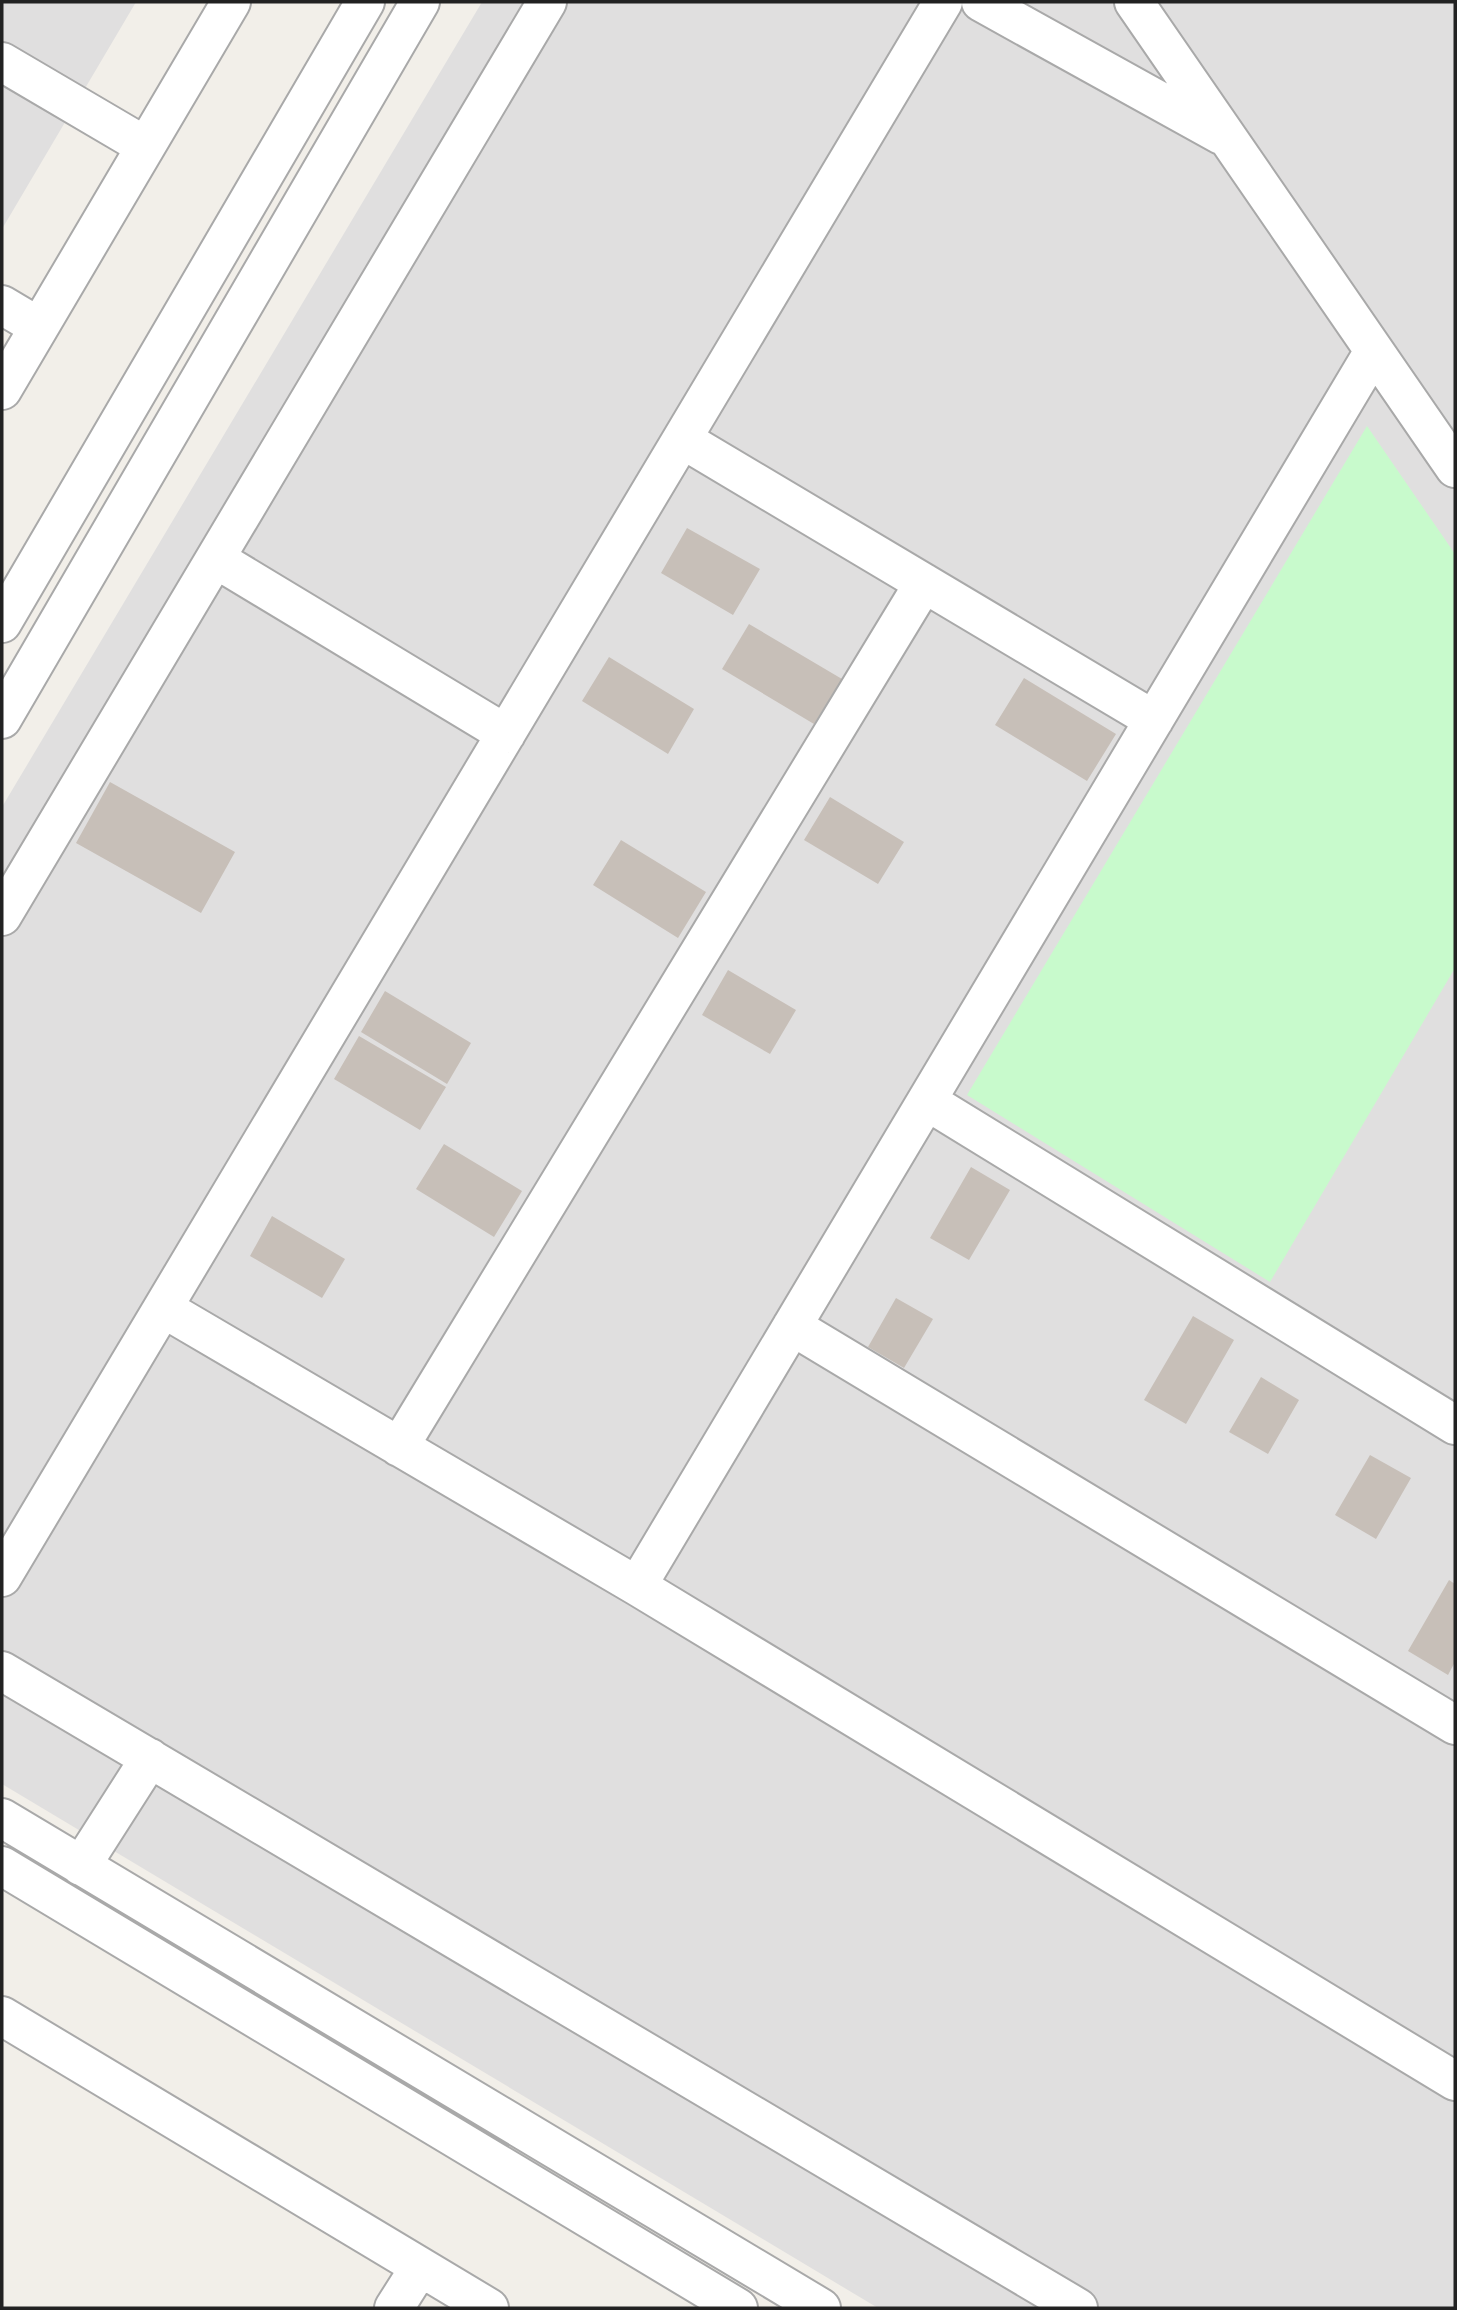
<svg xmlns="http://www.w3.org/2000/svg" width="1457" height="2310" viewBox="0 0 1457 2310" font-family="'Sofia Sans Condensed',sans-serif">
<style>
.residential{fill:#e0dfdf}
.park{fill:#c8facc}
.building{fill:#c7bfb8}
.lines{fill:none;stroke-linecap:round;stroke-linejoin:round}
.minor-casing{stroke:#a9a9a9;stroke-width:42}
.minor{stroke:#fff;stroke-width:38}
</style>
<rect width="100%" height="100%" fill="#f2efe9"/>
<path class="residential" d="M2,2H136L2,229Z
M482,2H1455V2308H878L2,1784V807Z"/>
<path class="park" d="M1367,426L1455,554V968L1270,1282L967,1095Z"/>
<path class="building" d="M687,528L760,569L733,615L661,573Z
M749,624L842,679L814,724L722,669Z
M609,657L694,709L668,754L582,701Z
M1024,678L1116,734L1087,781L995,725Z
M110,782L235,852L201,913L76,843Z
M830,797L904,842L878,884L804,840Z
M621,840L706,892L678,938L593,885Z
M728,970L796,1010L770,1054L702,1015Z
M385,991L471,1043L447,1084L361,1032Z
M359,1036L446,1087L420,1130L334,1079Z
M444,1144L522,1191L494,1237L416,1189Z
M971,1167L1010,1190L969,1260L930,1238Z
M272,1216L345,1259L322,1298L250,1256Z
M896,1298L933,1319L904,1368L868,1347Z
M1193,1316L1234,1340L1186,1424L1144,1400Z
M1261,1377L1299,1400L1268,1454L1229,1432Z
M1370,1455L1411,1478L1376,1539L1335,1515Z
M1449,1580L1455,1584V1662L1448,1675L1408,1651Z"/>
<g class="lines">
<defs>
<path id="minor" d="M981,2L1221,135
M1134,2L1455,468
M2,62L145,146
M2,305L39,327
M2,390L231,2
M682,439L1154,720
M216,559L506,734
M2,623L365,2
M2,719L420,2
M2,916L547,2
M927,1101L1455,1425
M163,1308L637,1586L1455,2081
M792,1326L1455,1725
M399,1447L924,583
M2,1577L943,2
M637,1586L1374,351
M2,1671L1078,2308
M2,1818L821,2308
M2,1866L738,2308
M81,1866L150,1758
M2,2016L489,2308
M394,2308L420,2267"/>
</defs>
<use href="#minor" class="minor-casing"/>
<use href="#minor" class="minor"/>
</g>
<rect width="1457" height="2310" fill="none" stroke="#222222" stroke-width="7"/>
</svg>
